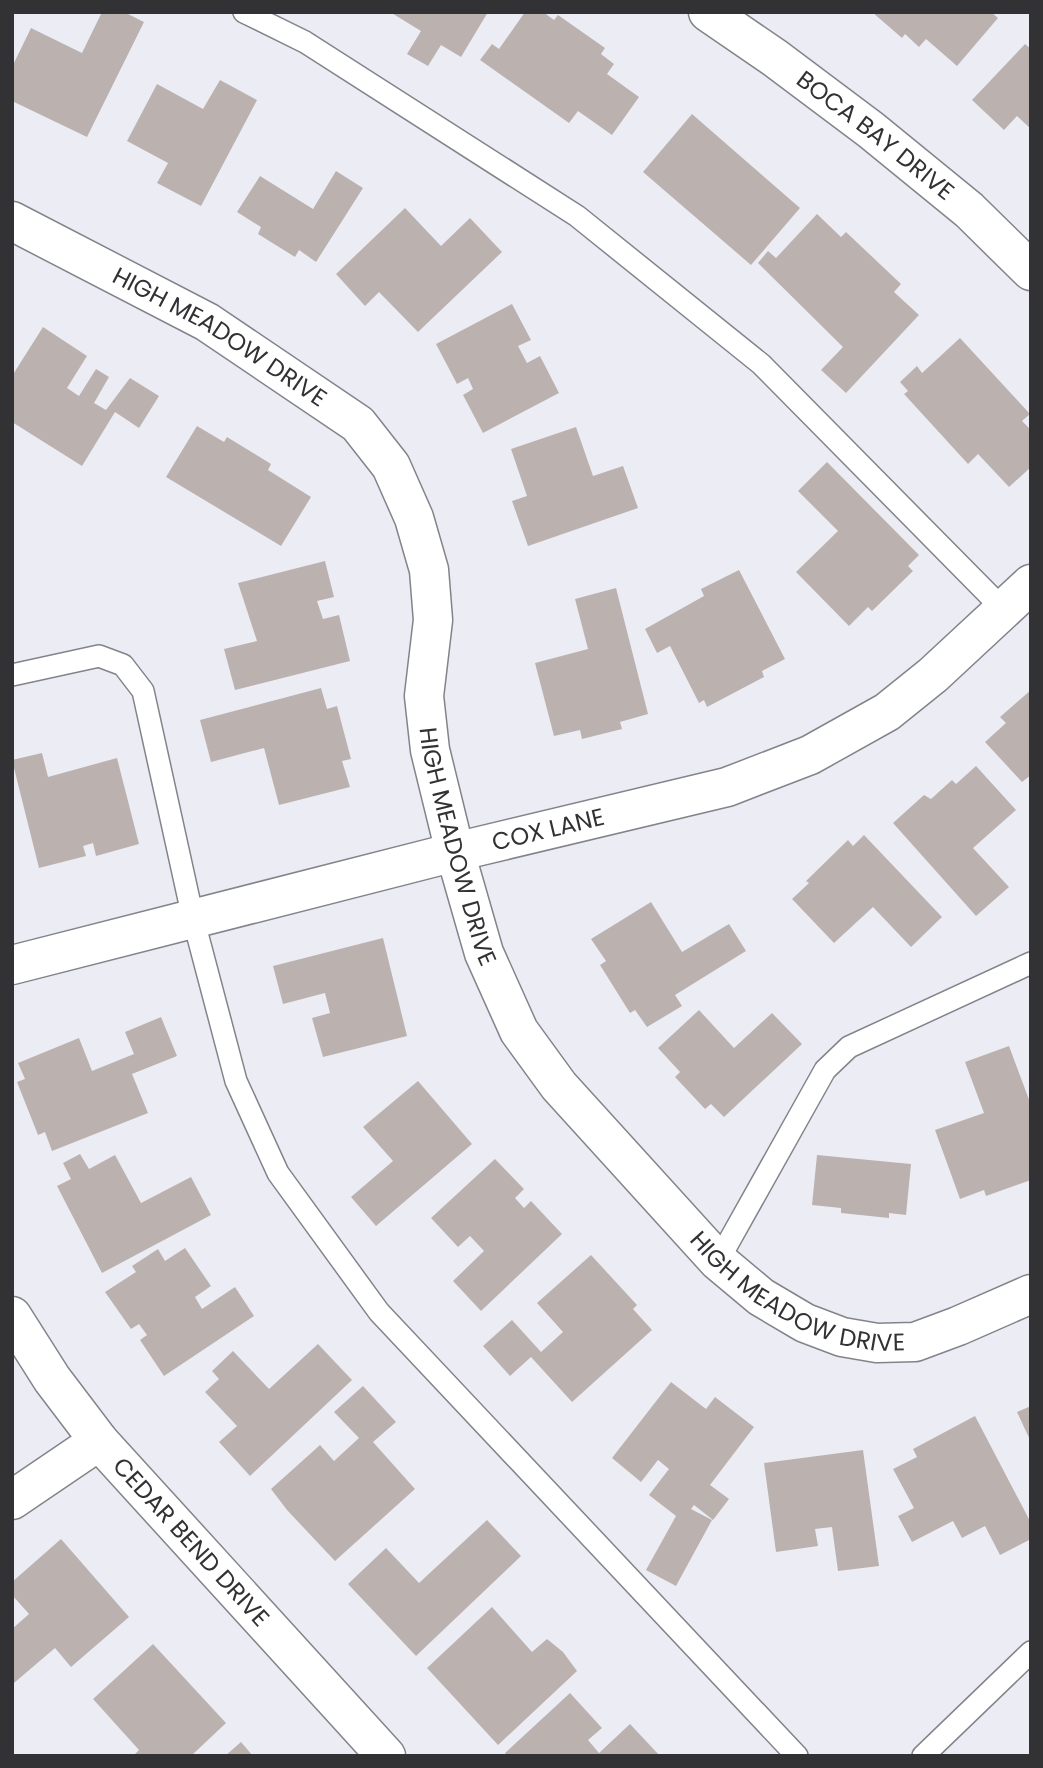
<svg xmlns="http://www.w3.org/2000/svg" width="1043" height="1768" viewBox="0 0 1043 1768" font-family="Poppins,sans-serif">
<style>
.building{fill:#bbb2b0}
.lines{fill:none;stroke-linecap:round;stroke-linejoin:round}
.lane-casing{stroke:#83848b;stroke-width:24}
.street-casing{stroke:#83848b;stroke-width:41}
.secondary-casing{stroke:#83848b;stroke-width:41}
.lane{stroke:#fff;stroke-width:21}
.street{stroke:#fff;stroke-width:38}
.secondary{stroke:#fff;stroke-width:38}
.labels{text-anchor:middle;stroke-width:5;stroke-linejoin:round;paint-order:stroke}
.street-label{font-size:24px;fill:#323235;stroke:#ecedf4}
</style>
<rect width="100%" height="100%" fill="#ecedf4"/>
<path class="building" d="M102,12H124L144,22L87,137L12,101V67L31,28L82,53Z
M390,12H488L461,57L441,45L428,66L407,54L421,31Z
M525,12H543L554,20L558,15L605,48L601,54L614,64L607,74L639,97L612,135L578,111L569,123L480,60L492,44L499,49Z
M872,12H991L998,18L957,66L926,39L919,47L905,34L902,38Z
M1025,44L1031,49V129L1017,116L1004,130L972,100Z
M220,80L257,100L201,206L157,183L168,163L127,141L157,84L203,109Z
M692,114L800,208L751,265L643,172Z
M336,171L363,188L316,262L299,250L295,257L258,234L261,227L237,212L260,176L313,209Z
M405,208L441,246L470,218L502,252L418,332L379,292L365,306L336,274Z
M817,214L841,237L846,232L901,284L894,292L919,315L846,393L821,370L843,347L758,263L768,251L776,258Z
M512,304L531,340L518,346L527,363L540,356L559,393L483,433L463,395L473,389L468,378L457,384L436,344Z
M43,327L87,356L67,388L79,396L96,369L109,377L94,403L106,410L130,378L159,396L139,428L115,412L82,466L12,422V376Z
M960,338L1030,414L1022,421L1031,430V467L1009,487L978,454L968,464L904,394L908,391L900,382L917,366L922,373Z
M197,426L224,442L227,437L271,464L268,470L311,497L281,546L166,477Z
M576,427L593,476L623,466L638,508L528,546L512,501L527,496L511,449Z
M827,462L919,555L908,566L913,571L872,611L868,607L849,626L796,572L838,531L798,491Z
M325,561L334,597L317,601L323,619L339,615L350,661L235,690L224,649L257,641L238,583Z
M739,570L785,659L762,671L764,677L707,707L704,700L699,703L670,646L657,653L645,629L704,596L701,589Z
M616,588L648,714L620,722L622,729L582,739L580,730L554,736L535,663L588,649L575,599Z
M321,688L327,709L337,706L351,759L342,761L350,787L279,805L264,748L211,762L200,720Z
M1031,690V775L1022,782L985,742L1006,723L1000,717Z
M42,753L48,777L117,758L139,844L96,856L93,843L83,846L86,856L39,868L12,760Z
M976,766L1016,810L973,848L1009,887L976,916L893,823L924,795L931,799L952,780L956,784Z
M864,835L942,917L911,947L873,907L834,943L792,899L809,883L806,881L848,840L853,846Z
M651,902L682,952L729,924L746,951L675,995L682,1006L647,1027L635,1010L630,1013L600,965L606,961L591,939Z
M383,938L407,1036L323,1057L312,1018L330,1013L325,993L283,1004L273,966Z
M699,1010L734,1048L772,1013L802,1044L724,1117L711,1104L705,1109L675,1077L680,1072L658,1048Z
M161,1017L177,1056L132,1074L148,1113L52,1151L45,1132L38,1135L17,1082L25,1079L18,1063L79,1038L92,1071L134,1054L125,1032Z
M1009,1046L1031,1105V1180L986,1196L984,1190L960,1199L935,1130L984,1113L965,1062Z
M418,1081L472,1144L376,1226L351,1197L393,1161L363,1127Z
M80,1154L89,1169L115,1155L141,1203L191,1177L211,1215L102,1273L57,1186L71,1179L63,1163Z
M817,1155L911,1164L906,1215L889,1213V1218L841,1213V1208L812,1205Z
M495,1159L524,1189L515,1198L524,1208L531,1201L562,1234L481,1311L453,1281L484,1251L470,1236L458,1247L431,1218Z
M185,1248L211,1286L195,1297L202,1309L235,1287L254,1316L164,1376L140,1340L147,1335L139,1324L131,1329L105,1292L136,1272L132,1266L158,1249L165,1261Z
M591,1255L637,1305L633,1309L652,1330L572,1402L531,1357L510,1376L483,1346L512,1320L541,1352L563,1332L537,1303Z
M318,1344L352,1380L250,1476L219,1442L237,1426L205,1392L219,1379L212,1371L233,1351L269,1389Z
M671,1382L706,1409L715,1397L754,1427L710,1485L729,1499L713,1520L694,1505L691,1509L712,1520L676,1586L646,1570L676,1516L649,1495L669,1469L658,1460L641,1482L612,1458Z
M363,1386L396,1422L373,1442L415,1489L335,1561L287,1510L271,1489L320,1445L334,1461L359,1438L334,1412Z
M1031,1406V1442L1017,1412Z
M975,1416L1031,1523V1539L1000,1555L985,1526L962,1538L953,1521L912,1542L898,1516L914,1508L893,1469L917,1457L913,1449Z
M863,1450L879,1566L838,1571L832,1527L815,1529L818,1546L776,1552L764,1463Z
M487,1520L521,1556L416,1656L348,1584L386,1548L419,1583Z
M61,1539L129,1617L71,1667L55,1648L14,1683L12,1681V1629L29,1614L12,1595V1582Z
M492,1607L532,1652L547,1639L563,1652L577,1671L498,1745L427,1668Z
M153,1644L226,1723L191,1756H133L139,1750L93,1699Z
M570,1693L602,1728L588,1740L599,1753L630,1724L660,1756H507L505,1753Z
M241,1742L253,1756H225Z"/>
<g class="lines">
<defs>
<path id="lane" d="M244,12L305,42L577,216L761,364L1003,609
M12,675L99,656L123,665L143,691L193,918L236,1081L278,1173L379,1312L797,1756
M718,1261L825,1070L849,1047L1031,963
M923,1756L1031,1652"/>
<g id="street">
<path id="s1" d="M708,12L775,58L871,130L969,210L1031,271"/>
<path id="s2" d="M12,221L207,322L358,424L391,466L414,518L429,570L433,620L424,696L430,750L455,852L484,953L519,1031L559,1086L718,1261L761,1297L805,1323L842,1337L877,1343L915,1342L958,1326L1031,1294"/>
<path id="s3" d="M12,1316L52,1379L99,1441L386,1756"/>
<path d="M12,1500L99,1441"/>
</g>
<g id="secondary">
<path id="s4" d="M12,965L455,852L727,787L810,755L887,712L933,675L1031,584"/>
</g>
</defs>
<use href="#lane" class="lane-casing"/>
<use href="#street" class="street-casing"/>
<use href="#secondary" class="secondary-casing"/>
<use href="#lane" class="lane"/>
<use href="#street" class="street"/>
<use href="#secondary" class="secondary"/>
</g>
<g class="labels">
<g class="street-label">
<text dy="8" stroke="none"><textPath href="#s1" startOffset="208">BOCA BAY DRIVE</textPath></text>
<text dy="8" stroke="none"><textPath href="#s2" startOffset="238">HIGH MEADOW DRIVE</textPath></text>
<text dy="8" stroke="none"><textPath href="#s4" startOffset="553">COX LANE</textPath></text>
<text dy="8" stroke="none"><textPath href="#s2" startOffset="847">HIGH MEADOW DRIVE</textPath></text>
<text dy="8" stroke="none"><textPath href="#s2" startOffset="1435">HIGH MEADOW DRIVE</textPath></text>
<text dy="8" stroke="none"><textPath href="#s3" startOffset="289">CEDAR BEND DRIVE</textPath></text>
</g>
</g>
<rect width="1043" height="1768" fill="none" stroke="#323235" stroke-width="28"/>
</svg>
